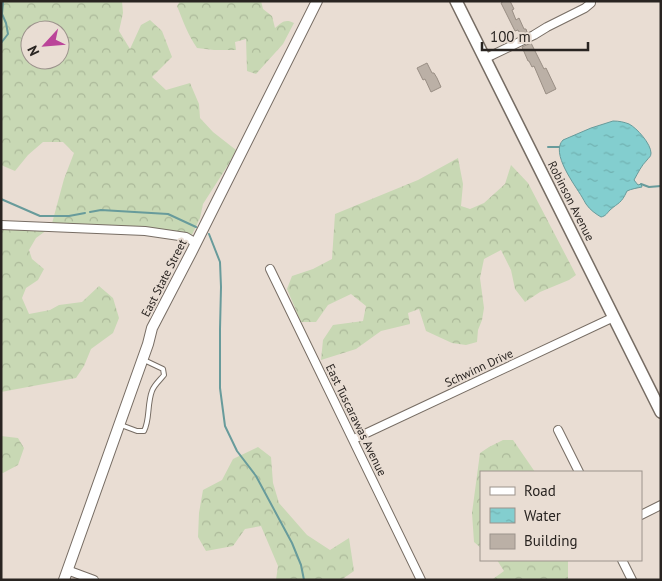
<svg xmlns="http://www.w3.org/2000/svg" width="662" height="581" viewBox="0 0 662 581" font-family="'PT Sans',sans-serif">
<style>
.forest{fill:url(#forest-crowns);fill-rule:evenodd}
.water{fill:url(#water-ripples);stroke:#689b9b}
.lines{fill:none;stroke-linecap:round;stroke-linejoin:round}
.stream{stroke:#689b9b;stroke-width:2}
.building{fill:#bbb0a6;stroke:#998e84}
.service-casing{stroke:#776d64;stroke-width:6}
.minor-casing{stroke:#776d64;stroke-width:10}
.tertiary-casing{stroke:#776d64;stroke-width:12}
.secondary-casing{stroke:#776d64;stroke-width:14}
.service{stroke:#fff;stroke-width:4}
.minor{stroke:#fff;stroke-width:8}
.tertiary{stroke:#fff;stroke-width:10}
.secondary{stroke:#fff;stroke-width:11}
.labels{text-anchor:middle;stroke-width:4;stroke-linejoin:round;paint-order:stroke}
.street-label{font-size:12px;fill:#292421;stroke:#e9ddd3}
</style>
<defs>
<pattern id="forest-crowns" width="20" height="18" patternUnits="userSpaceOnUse" patternTransform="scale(1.25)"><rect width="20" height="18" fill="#c8d8b4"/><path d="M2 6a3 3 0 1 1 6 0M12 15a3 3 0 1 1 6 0" fill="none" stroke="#acb99a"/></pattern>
<pattern id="water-ripples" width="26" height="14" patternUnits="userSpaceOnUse" patternTransform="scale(1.25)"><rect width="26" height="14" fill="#83cecf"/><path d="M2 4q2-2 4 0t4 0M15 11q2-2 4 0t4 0" fill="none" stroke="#71b1b1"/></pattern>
</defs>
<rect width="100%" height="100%" fill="#e9ddd3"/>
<path class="forest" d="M1,1H122L123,13L119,31L130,49L141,25L150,20L162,31L172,57L152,77L166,90L190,83L199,104L200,118L213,132L236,150L228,165L203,204L200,218L190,239L186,237L51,227L36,238L29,250L32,259L44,269L38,280L26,288L22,298L29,314L50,310L59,305L82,302L99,286L113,298L119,318L113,333L91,349L84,366L76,378L1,392V225L51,227L64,179L74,153L63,142H43L28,155L15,171L1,165ZM30,30H60V60H30Z
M180,1H261L263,9L272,16L275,28C281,23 285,18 294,23L283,44L256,74L247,71L246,39L235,42L236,50H214L197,48C188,35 183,21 177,6Z
M458,158L463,184L461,206L470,209L484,203L505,184L511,165L528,183L576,275L569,280L540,292L525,302L515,289L511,270L501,250L484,259L480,278L484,308L482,320L478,330L477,342L466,345L452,343L426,331L419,309L408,313L410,324L381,331L356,349L321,360L323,340L333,325L363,321L366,306L351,294L328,305L316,322H301L287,289L292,276L313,269L332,259L335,214L418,180Z
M1,436L18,438L24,448L18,465L3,473L1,472Z
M503,440H513L535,472H481V548L474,542L472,513L480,453L489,447Z
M258,447L271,457L273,483L279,503L307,535L330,550L349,538L354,571L341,580H276L278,566L261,526L245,529L233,546L206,551L198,537L199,513L203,490L222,480L233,459Z
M497,560H568V580H496L493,579L504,571Z"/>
<path class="water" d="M613,121C619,121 624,122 629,124C637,128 651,144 651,153C651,157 649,157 647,160C641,166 638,173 634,180L638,185L641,184L642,187C637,188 631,189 627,191C621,204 619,202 610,210C607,213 606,216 601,217C596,214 590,210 586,204C585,202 583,199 582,197C575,185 550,153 563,140L591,128Z"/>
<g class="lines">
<path class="stream" d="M1,43L8,34L6,23L2,14L3,3L2,1
M548,147H559
M641,184L649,187L661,186
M1,199L40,216H69L85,213
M90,212L101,210L168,214L196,227
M209,234L220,262L221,287L220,329V388L225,426L237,451L256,476L292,543L301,565L304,580"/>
</g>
<path class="building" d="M504,1H510L514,9L512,10L516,20L519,18L524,29H526L527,32L521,35L518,30L515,31L501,3Z
M531,43L544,69L546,68L556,89L546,94L534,66L532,67L529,61H528L522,47Z
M427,63L432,73H434L437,78L441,87L431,92L425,79L423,80L417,68Z"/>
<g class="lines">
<defs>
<path id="service" d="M121,425L137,431H144C150,420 147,404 152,391C154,385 160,380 164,375L163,369L144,360"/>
<path id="minor" d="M484,59L534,35L547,27L585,8L591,3V1
M1,225L145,231L186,237L196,243
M270,269L421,580
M558,430L579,472
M354,439L614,317
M641,515L661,505
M622,560L632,580
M67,570L94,580"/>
<path id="tertiary" d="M64,580L148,344L152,328L192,251L317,1"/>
<path id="secondary" d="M456,1L661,412"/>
</defs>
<use href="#service" class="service-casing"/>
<use href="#minor" class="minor-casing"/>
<use href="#tertiary" class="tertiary-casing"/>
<use href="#secondary" class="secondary-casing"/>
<use href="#service" class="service"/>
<use href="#minor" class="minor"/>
<use href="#tertiary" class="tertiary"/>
<use href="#secondary" class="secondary"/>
</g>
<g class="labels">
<g class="street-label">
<text transform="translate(571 201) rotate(63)" y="4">Robinson Avenue</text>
<text transform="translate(164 278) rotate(-63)" y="4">East State Street</text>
<text transform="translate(479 368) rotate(-25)" y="4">Schwinn Drive</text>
<text transform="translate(356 420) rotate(64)" y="4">East Tuscarawas Avenue</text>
</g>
</g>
<rect width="662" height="581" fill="none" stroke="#292421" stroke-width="5"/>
<rect x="480" y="471" width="162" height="90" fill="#e9ddd3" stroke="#9c938c"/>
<rect x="490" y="487" width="25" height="8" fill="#ffffff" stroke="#9c938c"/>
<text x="524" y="496" font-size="15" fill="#292421">Road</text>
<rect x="490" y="508" width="25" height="15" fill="url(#water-ripples)" stroke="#9c938c"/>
<text x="524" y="521" font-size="15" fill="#292421">Water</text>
<rect x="490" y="534" width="25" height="15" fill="#bbb0a6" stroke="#9c938c"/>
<text x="524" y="546" font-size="15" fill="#292421">Building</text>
<g transform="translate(45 45) rotate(244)"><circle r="24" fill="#e9ddd3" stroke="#9c938c"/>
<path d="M0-4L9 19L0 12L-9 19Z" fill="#bb4499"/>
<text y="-8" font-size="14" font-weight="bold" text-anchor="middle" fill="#292421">N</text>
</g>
<path d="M482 42v8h106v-8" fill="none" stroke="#292421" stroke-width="2.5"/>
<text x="490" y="42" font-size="15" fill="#292421" stroke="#e9ddd3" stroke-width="4" paint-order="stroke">100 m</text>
</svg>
